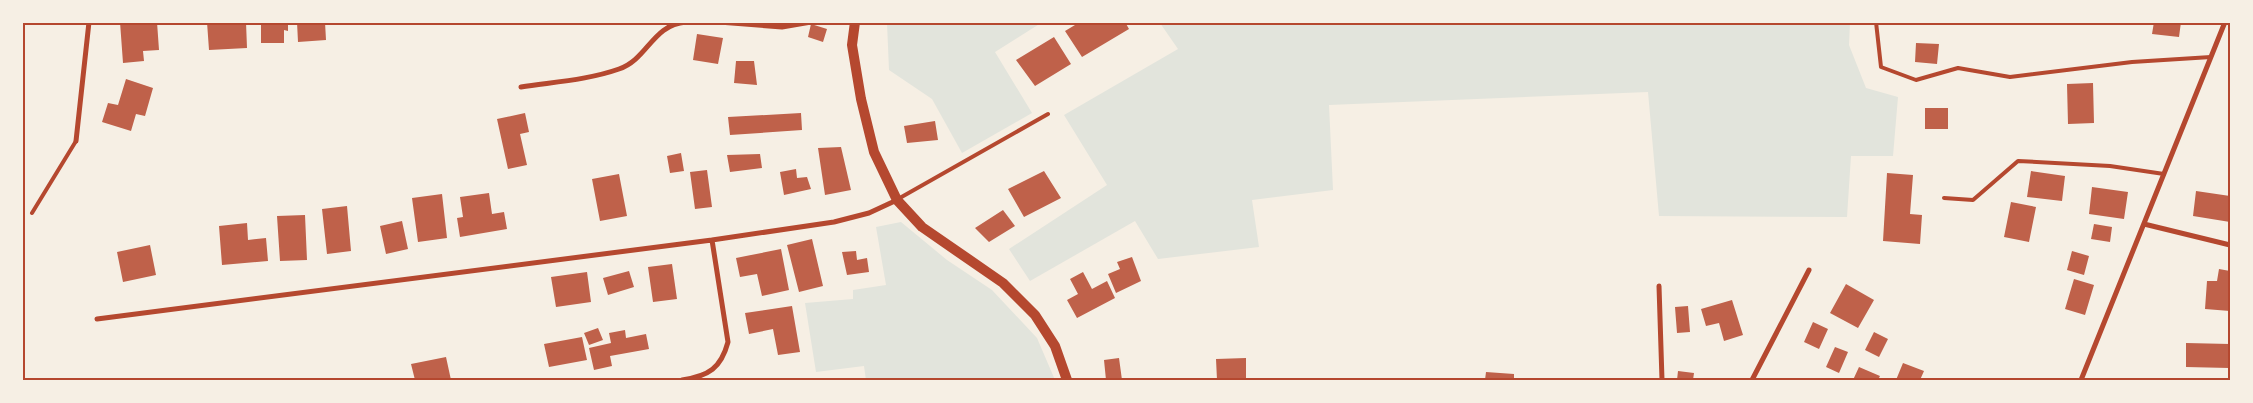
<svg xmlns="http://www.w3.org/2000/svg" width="2253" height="403" viewBox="0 0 2253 403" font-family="Montserrat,sans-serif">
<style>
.green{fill:#e2e4dc}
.building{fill:#bf614a}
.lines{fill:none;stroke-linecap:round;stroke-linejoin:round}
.service{stroke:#b5482f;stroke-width:4}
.minor{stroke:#b5482f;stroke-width:5}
.secondary{stroke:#b5482f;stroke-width:10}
.neatline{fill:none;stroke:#b5482f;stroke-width:2}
</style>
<rect width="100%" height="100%" fill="#f6efe4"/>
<path class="green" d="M887,23H1041L995,52L1032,113L962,153L932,99L889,70Z
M1160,23H1850L1849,45L1866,88L1898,97L1893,156H1851L1847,217L1659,216L1648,92L1329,105L1333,190L1252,200L1259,247L1158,259L1135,221L1030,281L1009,249L1107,185L1064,115L1178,49Z
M901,222L947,260L992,290L1037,338L1055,380H866L864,366L816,372L805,303L853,299V290L886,285L876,227Z"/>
<path class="building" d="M120,22H157L159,50L143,51L144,61L123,63Z
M207,22H246L247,48L209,50Z
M261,22H288V31L284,30V43H261Z
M297,22H325L326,40L298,42Z
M1080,22H1125L1129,29L1082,57L1065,31Z
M2154,22H2181L2179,37L2152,34Z
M811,24L827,29L823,42L808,37Z
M697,34L723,38L718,64L693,60Z
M1054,37L1071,64L1035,86L1016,60Z
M1916,43L1939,44L1937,64L1915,62Z
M736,61H754L757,85L734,83Z
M126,79L153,88L145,116L136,114L131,131L102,122L108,103L118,105Z
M2093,83L2094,123L2068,124L2067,84Z
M1925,108H1948V129H1925Z
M525,113L529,132L520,134L527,165L508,169L497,119Z
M801,113L802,130L730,135L728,117Z
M935,121L938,140L907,143L904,126Z
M841,147L851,190L825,195L818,148Z
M681,153L684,171L670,173L667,156Z
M760,154L762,168L730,172L727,155Z
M796,169L797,178L807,177L811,189L784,195L780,172Z
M707,170L712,207L695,209L690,172Z
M1044,171L1061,198L1024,217L1008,189Z
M2031,171L2065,176L2062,201L2027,197Z
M1887,173L1913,175L1910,214L1922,215L1920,244L1883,241Z
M619,174L627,216L600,221L592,179Z
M2092,187L2128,192L2124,219L2089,214Z
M2196,191L2230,196V222L2193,216Z
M489,193L492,214L504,212L507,229L460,237L457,218L463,217L460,197Z
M442,194L447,238L418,242L412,198Z
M2011,202L2036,207L2029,242L2004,237Z
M347,206L351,251L327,254L322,209Z
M1003,210L1015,226L989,242L975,228Z
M305,215L307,260L280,261L277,216Z
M402,221L408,249L386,254L380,226Z
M247,223L248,240L266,238L268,261L222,265L219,226Z
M2094,224L2112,227L2110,242L2091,239Z
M812,239L823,286L799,292L787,245Z
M150,245L156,275L123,282L117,252Z
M781,249L789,290L762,296L757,274L740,277L736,258Z
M856,251L857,260L867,258L869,272L847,275L842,252Z
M2072,251L2089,256L2084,275L2067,270Z
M1132,257L1141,281L1116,293L1108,274L1120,269L1117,262Z
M672,264L677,299L653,302L648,267Z
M2219,269L2230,271V311L2205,309L2207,281H2217Z
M629,271L634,287L608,295L603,278Z
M587,272L591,302L556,307L551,277Z
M1083,272L1092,289L1107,281L1115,298L1077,318L1067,300L1078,294L1070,279Z
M2074,279L2094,285L2085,315L2065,309Z
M1846,284L1874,300L1858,328L1830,313Z
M1732,300L1743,335L1724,341L1719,323L1706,326L1701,309Z
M792,306L800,352L778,355L773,329L749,334L745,313Z
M1688,306L1690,332L1677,333L1675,307Z
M1813,322L1828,329L1819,349L1804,342Z
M598,328L603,340L589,345L584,333Z
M625,330L626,338L646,334L649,349L610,356L612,366L594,370L589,348L611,343L609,333Z
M1874,332L1888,339L1879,357L1865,350Z
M582,337L587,360L549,367L544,344Z
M2186,343L2230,344L2229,368L2186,367Z
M1835,347L1848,352L1839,373L1826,367Z
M446,357L451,380H415L411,364Z
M1119,358L1122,380H1106L1104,360Z
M1246,358V380H1217L1216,359Z
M1903,363L1924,371L1920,380H1896Z
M1859,367L1880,376L1878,380H1853Z
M1678,371L1694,373L1693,380H1677Z
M1486,372L1514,374V380H1485Z"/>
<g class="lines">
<path class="service" d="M1876,22L1881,67L1916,80L1958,68L2010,77L2132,62L2211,57
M1944,198L1973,200L2018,161L2110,166L2164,174
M898,199L1048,114
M32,213L76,141"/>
<path class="minor" d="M719,22L782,27L811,22
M521,87C553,82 588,80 619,69C648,59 652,25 686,22
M76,141L89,22
M2144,224L2230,245
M1659,286L1662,380
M97,319L712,240L834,222L869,213L897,200
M682,380C709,376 721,368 728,342L712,240
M1752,380L1809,270
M2081,380L2225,22"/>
<path class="secondary" d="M855,22L852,45L861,99L874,152L897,200L922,227L1003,283L1035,315L1055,346L1067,380"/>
</g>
<rect width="2253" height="403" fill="none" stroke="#f6efe4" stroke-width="48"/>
<rect x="24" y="24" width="2205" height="355" class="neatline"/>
</svg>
